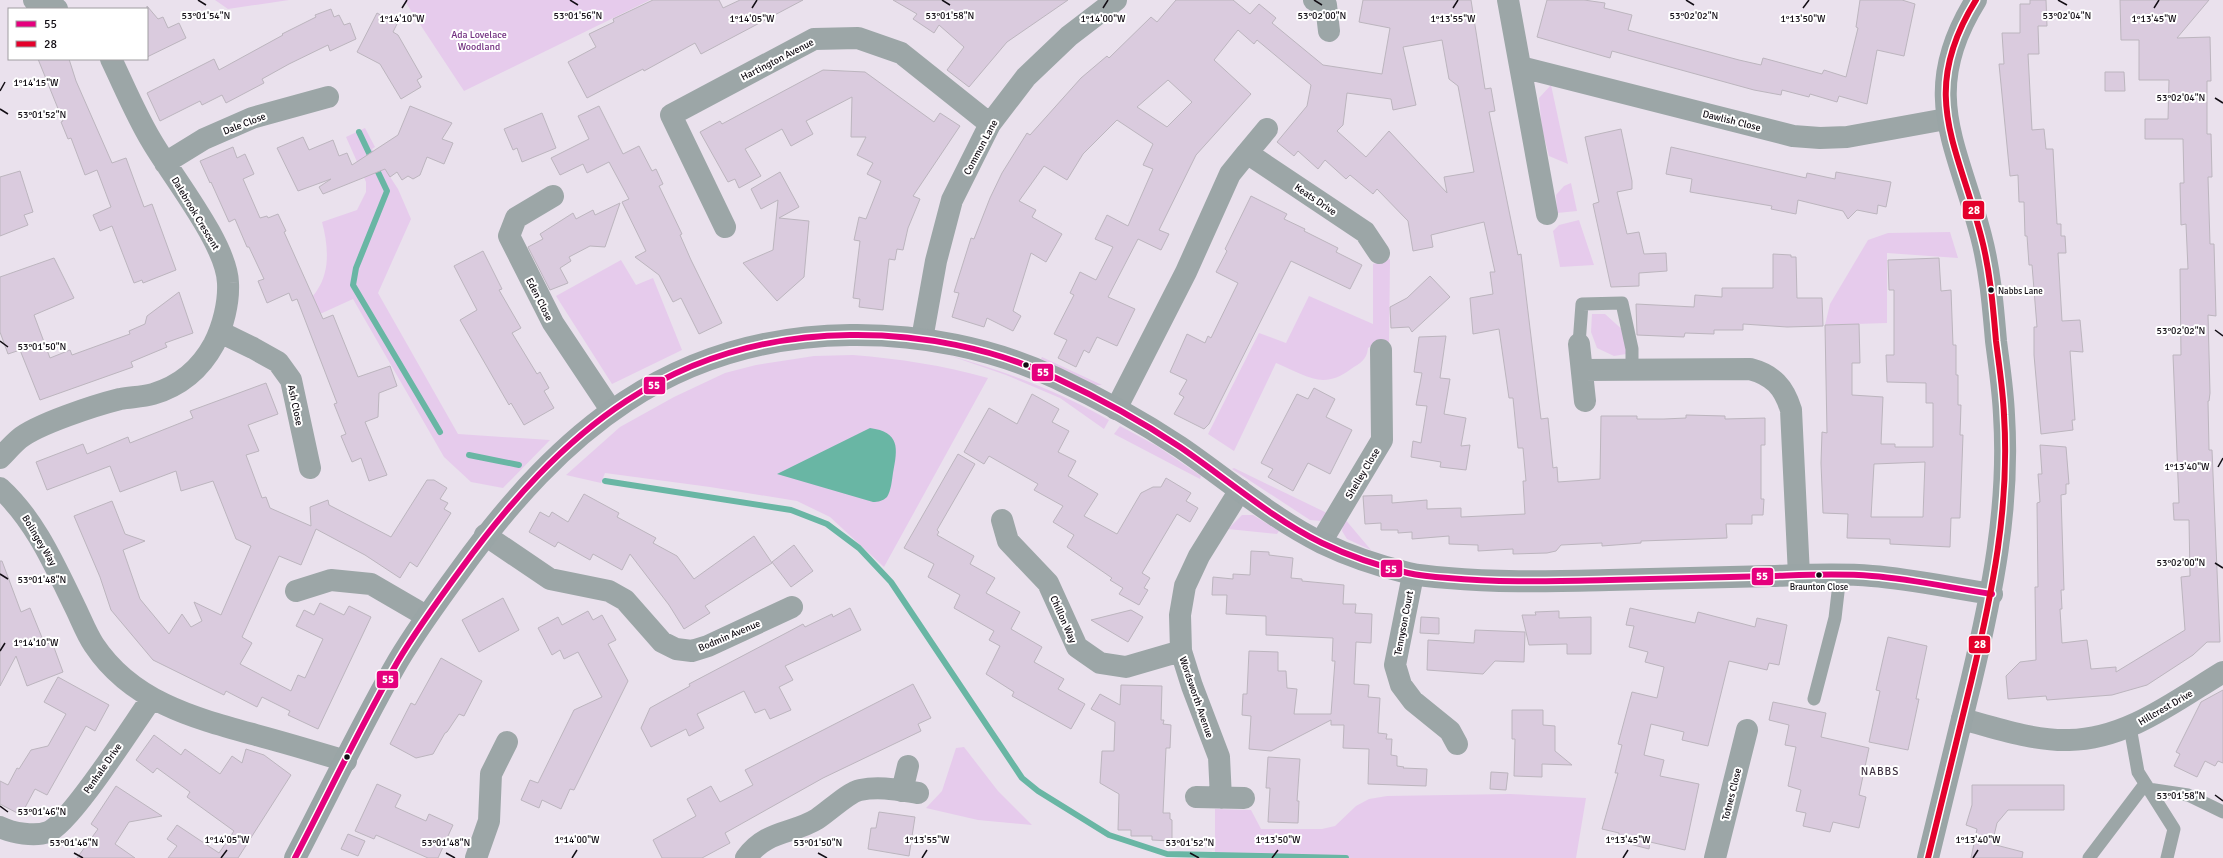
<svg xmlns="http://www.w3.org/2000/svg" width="2223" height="858" viewBox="0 0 2223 858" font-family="Signika,sans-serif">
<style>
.green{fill:#e6cbec}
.water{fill:#69b6a4}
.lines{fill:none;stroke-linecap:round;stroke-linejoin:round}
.stream{stroke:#69b6a4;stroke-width:6}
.building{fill:#dacbde;stroke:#bcb5be;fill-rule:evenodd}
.lane{stroke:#9ca6a7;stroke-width:13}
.street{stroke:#9ca6a7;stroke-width:22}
.secondary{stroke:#9aa5a6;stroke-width:22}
.bus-1-casing{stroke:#fff;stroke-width:9}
.bus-2-casing{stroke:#fff;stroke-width:9}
.bus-1{stroke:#e5007d;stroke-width:6}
.bus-2{stroke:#e4002b;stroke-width:6}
.ticks{fill:none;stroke:#120d14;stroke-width:1.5}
.bus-dot{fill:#120d14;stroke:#fff;stroke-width:1.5}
.labels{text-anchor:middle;stroke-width:4;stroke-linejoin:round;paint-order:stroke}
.bus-label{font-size:9px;fill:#120d14;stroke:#fff;text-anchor:start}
.park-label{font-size:10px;fill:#733181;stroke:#fff}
.street-label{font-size:10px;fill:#120d14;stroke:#fff}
.neighbourhood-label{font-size:11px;letter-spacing:1px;fill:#3e3041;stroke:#fff}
.ticks-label{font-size:10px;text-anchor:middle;fill:#120d14;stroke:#fff;stroke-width:4;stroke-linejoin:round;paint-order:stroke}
.line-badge{stroke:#fff;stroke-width:1.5}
.badge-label{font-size:11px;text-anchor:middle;font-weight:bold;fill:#fff}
</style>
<rect width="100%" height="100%" fill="#eae1ed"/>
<path class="green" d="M215,0H289L228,9Z
M404,0H650L464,91Z
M1551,85L1568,164L1549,156L1542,129L1539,98Z
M365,128L375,147L372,149L398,189L411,219L378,293L458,434L550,440L503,488L471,482L444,457L353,299L309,319L301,303C306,300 313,297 316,292C331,271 328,245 322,222L357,210L366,192V182L346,137Z
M1571,183L1577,211L1557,213L1556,195L1564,186Z
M1579,220L1594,265L1560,267L1553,231L1559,225Z
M1950,232L1958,258L1887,253V323L1825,325L1830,304L1868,240L1888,233Z
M1390,259L1389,343L1378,342L1368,348C1367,360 1360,363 1351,369C1322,391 1306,375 1276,363L1234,451L1208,434L1259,333L1286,343L1309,296L1373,324V264Z
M621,260L636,285L653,278L682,350L612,384L556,296Z
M1592,314H1605L1626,333V354L1614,356L1597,348L1591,332Z
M853,355C900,359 942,365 988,378L884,567L830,517L797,501L710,487L605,473L601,483L566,475L620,427L674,397L725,373L756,365L814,356Z
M948,355C1004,371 1058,391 1109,420L1104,429L1060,398L1006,375Z
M1042,357L1102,385H1094L1041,359Z
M1120,426L1157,446L1201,476L1200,479L1114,434Z
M1234,468L1329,514L1321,521L1310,520L1232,469Z
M1242,515H1253L1279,531L1277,534L1228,529Z
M1344,518L1371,550L1347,539L1342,531Z
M964,747L998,791L1032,825L978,820L926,808L942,791L956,748Z
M1510,794L1586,798L1576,858H1215V809L1251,810L1261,829H1322L1335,826L1356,806L1369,799L1387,796Z"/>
<path class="water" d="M870,428C900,432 898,448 893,473C892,480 891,491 887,497C883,501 878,502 873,502L777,474Z"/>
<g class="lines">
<path class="stream" d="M359,132L387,191L356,268L353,285L440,432
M469,455L519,465
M605,481L791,510L827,524L859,548L891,582L1022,778L1038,791L1109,835L1167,854L1346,858"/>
</g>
<path class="building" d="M653,0H719L723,8L740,0H803L701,54L695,43L644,71L643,69L587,98L568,62L596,47L589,34L614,22L613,19Z
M893,0H1068L1007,42L969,87L947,70L964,47L939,25L934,33L913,19L917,14Z
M1176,0H1233L1250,14L1259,4L1276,18L1272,23L1323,65L1382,74L1390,28L1359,22L1363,0H1471L1485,89L1491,88L1495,111L1489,112L1518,255L1521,254L1541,419L1548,418L1553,468L1557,467L1558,482L1600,479L1601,416H1637V419H1664L1686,418V415L1725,416V419L1765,418V445H1761V499H1764L1763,515H1752V524H1726L1727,538L1641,541V543L1602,546V543L1561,545L1556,551L1547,553L1513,554V549L1478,551V545L1449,544V536L1412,539V532L1398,533V530H1381V523L1365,524L1363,496L1392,495V503L1427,500V509L1461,508V517L1525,514L1523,481H1526L1523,448H1518L1513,398H1509L1499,329L1473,334L1470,298L1493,294L1490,272H1495L1484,222L1431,235L1433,247L1413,251L1408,221L1377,189L1373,194L1350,175L1346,179L1325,160L1318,169L1298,151L1294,156L1277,142L1307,106L1311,85L1257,40L1254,44L1238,30L1214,60L1251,94L1196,155L1159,230L1169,234L1161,250L1138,239L1108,297L1135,309L1117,346L1097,337L1089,353L1084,350L1076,367L1058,358L1067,340L1054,334L1074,295L1070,293L1080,272L1096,280L1113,247L1095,239L1107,215L1128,226L1153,169L1143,165L1153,144L1117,120L1083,154L1067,180L1044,166L1019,201L1036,210L1032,217L1062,234L1046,262L1031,253L1013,311L1021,316L1013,331L987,318L984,327L952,317L959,293L954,292L971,238L974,239L990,198L1002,173L1027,133L1030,135L1081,78L1107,56L1109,58L1151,17L1157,22ZM1442,40L1449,79L1458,86L1474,172L1444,177L1447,193L1389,131L1366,157L1337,131L1343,125L1347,93L1391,99L1393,110L1416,105L1403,47ZM1168,80L1192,102L1167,127L1137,107Z
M1547,0H1584L1605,3L1604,8L1632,15L1628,30L1739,60L1761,65L1763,58L1822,74L1824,70L1846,77L1858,28L1856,27L1860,0H1902L1915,4L1904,56L1877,50L1867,104L1839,96L1837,102L1810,94L1809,97L1782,90L1781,95L1754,90L1612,51L1610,58L1537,37Z
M2030,0H2046L2047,26H2038L2039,54H2028L2032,130L2044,129L2046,149H2053L2057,224H2061V236H2065L2066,253H2058L2062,321L2080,320L2083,352L2070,351L2075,420H2072L2073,430L2041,434L2034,355V327H2037L2032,265H2029L2027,236H2025L2024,202H2019L2018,175L2010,176L1999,64H2004L2002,33H2020V4H2030Z
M2120,0H2209L2177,38L2210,37L2211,81H2207V134H2211L2212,177H2208L2210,244H2214L2216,316L2208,315L2210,393L2209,401H2208L2209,450H2212L2220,642H2207L2193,655L2147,685L2112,695L2047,700L2046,696L2008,699L2006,676L2020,662L2036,660L2035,587H2038L2037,503L2040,502L2038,474H2042L2040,445L2066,447L2069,484H2066V494L2061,495L2064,590H2061L2062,609H2060L2062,643L2087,640L2091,669L2116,667V672L2185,630L2181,577L2190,576L2189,520H2174L2173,503H2179L2173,355H2181L2180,269H2188L2186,224L2181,225L2180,183H2184L2183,139H2145V119H2168L2169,80H2139V40H2121Z
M147,6L158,19L163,17L168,28L179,23L186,38L147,57Z
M331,9L334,17L339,15L344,25L350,23L356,39L330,51L328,45L289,64L262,79L264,83L226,103L222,95L202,105L200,101L160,121L147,93L214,59L219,70L283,35L282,34L316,17L315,15Z
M377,13L397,24L393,32L398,35L422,77L417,80L421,87L401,99L380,64L357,52Z
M38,59H69L76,81L112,163L126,158L144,207L152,204L176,270L143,283L142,280L134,283L112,226L100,231L93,215L111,207L97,170L85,175L71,138L68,139L61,122L63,121Z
M823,70L865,72L934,122L940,113L960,126L913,196L920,199L908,228L903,250L897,249L895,260L889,259L883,310L859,307L860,299L853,298L860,241L854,240L859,217L866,219L881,181L867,174L873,163L857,155L866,137H851L852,97L806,121L813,134L791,146L782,129L745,149L761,176L739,188L735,179L728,182L700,132L720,121L722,124Z
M2105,72H2124L2125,91H2105Z
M410,106L452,123L442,139L453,143L444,164L427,157L420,175L413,179L408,176L402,180L397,172L390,177L385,169L323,194L319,187L331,179L298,191L277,148L303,137L309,150L333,140L339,156L347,153L352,165L398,135Z
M599,106L623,154L639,146L652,171L656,169L663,184L659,186L682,234L680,235L691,260L722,323L699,334L681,298L673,302L659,275L635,257L646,251L622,202L629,199L609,162L587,173L583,164L560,175L551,158L589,139L578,116Z
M542,113L556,148L522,162L517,148L513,150L504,129Z
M1621,129L1632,181V189L1617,192L1627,234L1639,232L1644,254L1666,253L1667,271L1639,273V286L1611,287L1593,204L1599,202L1585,137Z
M233,147L237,158L245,154L254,174L243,179L260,218L267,216L268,218L278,214L286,231L284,232L323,319L333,315L358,377L390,366L397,386L379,393L378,417L365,422L387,475L369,481L361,458L352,462L341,436L346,434L334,404L337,403L297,299L292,301L289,293L267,303L258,281L264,279L249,247H247L235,219L229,222L211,182L210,183L200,161Z
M1671,147L1806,178L1807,173L1835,179L1836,172L1891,182L1886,207L1878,205L1877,214L1857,210L1848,219L1843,211L1798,200L1796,214L1771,209L1772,206L1690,192L1692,179L1666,174Z
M20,171L33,212L24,215L28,225L0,236V177Z
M780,172L799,207L779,218L809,221L804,277L777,301L743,263L773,250L778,200L761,209L751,189Z
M1251,196L1287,214L1284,219L1305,229L1304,231L1338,248L1336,252L1362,265L1350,289L1291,261L1209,424L1204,429L1174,414L1184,397L1179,394L1187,380L1170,372L1187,334L1205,343L1208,336L1211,338L1238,283L1216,272L1227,251L1225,249Z
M620,203L605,247L590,246L569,257L571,261L560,268L568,283L550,290L528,247L543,239L540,234L573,213L576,219L593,210L595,215Z
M483,251L502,289L499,290L521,328L512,333L537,374L540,372L549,388L544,391L554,408L524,425L511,403L509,405L460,320L477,310L454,266Z
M1773,254L1791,255V257H1796L1797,298H1822L1823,326L1787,327L1743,324V330H1714V334L1685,333L1684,337L1637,335L1636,304L1694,307L1695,295L1722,297V288H1773Z
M54,258L74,298L34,315L50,358L70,350L72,355L130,334L129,331L145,324L147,316L179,292L193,333L165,343L167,347L131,362L133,367L40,400L20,350L8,354L0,332V277Z
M1939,258L1941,291L1951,290L1953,345H1956V375H1958V405H1961L1960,435H1963L1960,518H1951L1950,547L1890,544V539L1847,538L1848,514L1823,513L1821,463L1822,432L1827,433L1825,325L1859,324L1860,363H1852V395L1883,397L1881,444H1895V447H1933V403H1926V383L1887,382L1886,355H1894V290H1889L1888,260ZM1925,462L1923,517H1871L1874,464Z
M1430,276L1450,297L1412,332L1409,327L1391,328L1390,307L1407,298Z
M1446,336L1440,378L1450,379L1444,414L1466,418L1461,446L1470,445L1466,470L1440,467L1441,462L1411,457L1413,441L1421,443L1427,406L1416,405L1422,373L1414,372L1419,337Z
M266,383L278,414L248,425L259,451L246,455L262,498L266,497L270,508L311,526L310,507L328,500L329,505L391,537L427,480H434L447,488L440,499L448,503L444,509L451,513L417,567L410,562L400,578L365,555L316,529L301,565L279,556L242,637L252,643L240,664L291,691L298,675L305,678L323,639L296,626L304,610L314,615L320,603L344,615L349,606L371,617L318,729L288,715L290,711L262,697L257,707L226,691L224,695L153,660L111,610L100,577L74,516L112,501L125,534L145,541L123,550L140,599L169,634L182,614L191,627L202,621L194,602L221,615L251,546L236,539L213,481L181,491L176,471L120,492L110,466L47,490L36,462L83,444L87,454L128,437L130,443L193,418L190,411Z
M1314,388L1335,399L1326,417L1352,430L1330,474L1308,463L1293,491L1268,477L1273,469L1261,463L1297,394L1308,399Z
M1032,394L1059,409L1052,422L1069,431L1058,452L1076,461L1068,476L1098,494L1084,516L1117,534L1141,493L1153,487H1161L1166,478L1191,493L1186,501L1198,508L1190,522L1177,514L1142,573L1150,578L1144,588L1148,590L1139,605L1119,594L1123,588L1110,580L1112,578L1067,547L1074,535L1053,522L1063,506L1034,490L1038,484L989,456L984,464L964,452L989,408L1017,424Z
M958,454L975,464L937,530L939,532L937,535L974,556L970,564L995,578L986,593L1020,612L1011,629L1042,647L1034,662L1064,679L1058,689L1085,704L1071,729L1012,696L1014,692L986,674L1000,646L989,640L994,631L954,608L960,595L928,577L934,564L904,548Z
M584,494L619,513L617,517L656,538L653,543L677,556L694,579L754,536L772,563L705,606L710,613L684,629L669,605L630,554L622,570L593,554L590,560L558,542L555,547L529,532L540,512L549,517L552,512L568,522Z
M794,545L813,571L791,587L772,562Z
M1251,551L1269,552V555L1293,558L1291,578L1302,579V581L1344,585L1343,604H1356L1355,613L1372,614L1371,643L1356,642L1354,684L1369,685L1368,697L1380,698L1378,733L1387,734L1386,739H1392L1391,755L1397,756V766L1404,767L1403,768L1427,769L1426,786L1368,784L1369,749L1343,748L1344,725H1331V720L1271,751L1249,749L1251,716L1242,715L1243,694H1247L1249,651L1278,652V671H1286L1287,688L1297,689L1294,714H1331L1335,661H1332L1333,638L1266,635V616L1226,614L1227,595H1212L1213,577L1233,579V574L1250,575Z
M0,561H2L21,612L30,608L45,645L52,642L63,672L27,686L16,656L0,686Z
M503,598L519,630L479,652L462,620Z
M850,608L861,630L785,666L793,680L779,687L791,710L770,719L765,709L755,713L744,691L697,714L704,728L689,736L686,729L651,747L641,728L650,708L690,686L689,684L788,632L803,624L805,627L832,614L833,617Z
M1630,608L1695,623L1698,612L1755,627L1757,618L1787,625L1779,665L1769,663L1767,670L1729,661L1708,746L1682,740L1684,732L1651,724L1644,755L1664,760L1660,776L1699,784L1685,850L1650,842L1649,849L1618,841L1619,833L1602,829L1618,773H1615L1622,745L1618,744L1632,692L1657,698L1664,667L1645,662L1648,652L1629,647L1634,626L1626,625Z
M1131,610L1143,617L1128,642L1091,620Z
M588,611L593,620L602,615L616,640L608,644L628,681L574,790L570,789L561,809L542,800L539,808L521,800L530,780L538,783L574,710L602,697L578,652L564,659L560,650L552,655L538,628L558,617L562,625Z
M1559,611V618L1591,617V654H1567V644L1529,645L1522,615H1536L1535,612Z
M1421,617L1439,618V634L1420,633Z
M1475,630L1525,632L1524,662L1495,661L1483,674L1427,670L1428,640L1474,643Z
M1888,637L1927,646L1916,699H1919L1908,750L1869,742L1880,691L1876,690Z
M441,658L482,681L464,716L459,714L447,732L445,733L433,754L416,758L390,744L411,703L415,705Z
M58,677L109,705L95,731L86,726L47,795L35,789L21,815L0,804V781L8,785L17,768L19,769L31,750L48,746L66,714L44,702Z
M913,684L931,718L918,724L921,731L823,778L725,833L730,843L702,858H662L653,840L696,816L687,799L711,786L720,802L753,785L745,770Z
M1121,685L1162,686L1161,720H1164L1163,724L1171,725L1170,748H1166L1163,813H1170V819L1172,820V841L1152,840V836H1131V830H1118L1119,794L1100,783L1102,751H1114L1115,722L1091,709L1100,694L1120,705Z
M2223,690V763L2218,761L2215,766L2205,761L2197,777L2174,766L2180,754L2176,752L2201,702Z
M1773,702L1826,713L1821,737L1869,748L1859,795L1866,797L1859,828L1833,822L1830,832L1803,826L1806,813L1796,811L1801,790L1788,786L1796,747L1785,745L1789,725L1769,720Z
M1512,710H1543V725L1555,726V751L1572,765L1542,764V777L1514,776L1515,739H1512Z
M154,735L181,755L185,749L220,774L232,756L242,763L246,749L264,755L291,775L238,858H168L177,846L167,839L177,825L219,853L234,831L187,797L190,792L157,768L153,773L136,760Z
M1268,757L1300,759L1297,801H1299L1298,823L1268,822L1270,788H1266Z
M1491,772L1508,773L1506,790L1490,789Z
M377,784L401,795L395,807L426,821L429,814L453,825L438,858H428L376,835L374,839L355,831Z
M1972,785H2064V810H2008L1997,823L1992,844L2023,852L2022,858H1971L1977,829L1966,825L1972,805Z
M116,786L162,816L129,822L115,844L135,858H77L98,829L91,824Z
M879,812L915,817L909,856L868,849L871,828H876Z
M348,834L365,841L358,856L341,849Z"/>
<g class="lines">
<path class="lane" d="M1579,344L1582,304L1622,303L1632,349V370
M1814,699L1835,618L1840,575
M2130,727L2138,772L2174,829L2167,858
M2148,789L2188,795L2223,812
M2089,858L2145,784"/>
<path class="street" d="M34,0L57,9
M1314,0L1326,5L1329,31
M1508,0L1547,214
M1521,67L1793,136L1820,138L1847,137L1946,119
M1247,153L1267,129
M165,163L204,139L252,118L328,97
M553,196L516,218L509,236L553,323L611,410
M725,227L671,115L814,39L858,38L901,53L990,124
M220,332L253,348L278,362L291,380L310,468
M922,339L936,261L952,200L990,124L1026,77L1069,36L1116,0
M1579,344L1585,401
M1582,370L1750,369C1773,375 1784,387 1791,410L1799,575
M1116,409L1186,272L1230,174L1247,153L1365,232L1379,253
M0,458C6,452 12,445 19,439C37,424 96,405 120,399C131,397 142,397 153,394C180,386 201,368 214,344C223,326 229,303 228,283C227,244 171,175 151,140C136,115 124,86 111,59
M0,488C35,520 54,564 75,607C81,619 86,633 94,645C132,702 194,718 256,735C286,743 316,752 346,761
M1002,520L1008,541L1048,583L1077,647L1100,663L1126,667L1181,651
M485,535L550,579L609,591L625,600L662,642L676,649L692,651L708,646L792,607
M1321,542L1382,440L1381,350
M1413,575L1395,665L1401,685L1413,701L1450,731L1457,744
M296,591L331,580L371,584L426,616
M1962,719C1997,728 2033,741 2069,740C2127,739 2175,701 2223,672
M902,791L908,766
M1196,797L1244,798
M1221,798L1219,757L1192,686L1181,651L1180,615L1185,586L1199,556L1240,490
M0,827C12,833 35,837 48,832C71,823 134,723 152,698
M476,858L489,821L491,774L507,742
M746,858C766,830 793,834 817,819C828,812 849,792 860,790C880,786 898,790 918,793
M1715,858L1747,730"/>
<path class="secondary" d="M295,858C329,793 361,725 398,661C417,629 439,599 461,569C561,431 672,337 850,335C920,334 993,348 1056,378C1099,398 1141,421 1180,447C1227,479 1271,518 1322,543C1349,556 1379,566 1408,573C1421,576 1434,577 1448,578C1502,583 1555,581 1609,580C1663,579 1717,577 1771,576C1804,575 1838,573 1872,576C1912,579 1952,588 1992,594
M1928,858C1942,799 1957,741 1971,682C1992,594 2010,507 2004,415C2003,390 1999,365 1996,341C1993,306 1990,270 1981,236C1957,143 1918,93 1976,0"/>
<defs>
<path id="bus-1" d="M295,858C329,793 361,725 398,661C417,629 439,599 461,569C561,431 672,337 850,335C920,334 993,348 1056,378C1099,398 1141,421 1180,447C1227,479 1271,518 1322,543C1349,556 1379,566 1408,573C1421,576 1434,577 1448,578C1502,583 1555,581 1609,580C1663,579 1717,577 1771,576C1804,575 1838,573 1872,576C1912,579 1952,588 1992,594"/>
<path id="bus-2" d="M1928,858C1942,799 1957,741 1971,682C1992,594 2010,507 2004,415C2003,390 1999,365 1996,341C1993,306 1990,270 1981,236C1957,143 1918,93 1976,0"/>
</defs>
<use href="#bus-1" class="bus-1-casing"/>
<use href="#bus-2" class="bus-2-casing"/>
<use href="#bus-1" class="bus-1"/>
<use href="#bus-2" class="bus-2"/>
</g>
<path class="ticks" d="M198,0L206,5M570,0L578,5M942,0L950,5M1314,0L1322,5M1686,0L1694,5M2058,0L2067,5M402,8L407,0M752,8L757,0M1103,8L1108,0M1453,8L1458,0M1803,8L1809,0M2154,8L2159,0M0,91L5,82M2215,98L2223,103M0,109L8,114M2215,330L2223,336M0,341L8,347M2218,467L2223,458M2215,563L2223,568M0,574L8,579M0,651L5,643M2215,795L2223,801M0,806L8,812M74,853L83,858M446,853L455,858M818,853L827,858M1190,853L1199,858M221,858L227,850M572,858L577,850M922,858L927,850M1272,858L1278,850M1623,858L1628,850M1973,858L1978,850"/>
<g class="bus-dot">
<circle cx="1991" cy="290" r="3.5"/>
<circle cx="1026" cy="365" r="3.5"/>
<circle cx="1819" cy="575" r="3.5"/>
<circle cx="347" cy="757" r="3.5"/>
</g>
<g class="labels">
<g class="bus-label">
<text x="1998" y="294">Nabbs Lane</text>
<text x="1819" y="590" text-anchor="middle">Braunton Close</text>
</g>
<g class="park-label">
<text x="479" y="38">Ada Lovelace<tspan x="479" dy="12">Woodland</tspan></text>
</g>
<g class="street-label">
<text transform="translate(777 59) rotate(-27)" y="4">Hartington Avenue</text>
<text transform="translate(1732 120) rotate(14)" y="4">Dawlish Close</text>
<text transform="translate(244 123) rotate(-21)" y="4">Dale Close</text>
<text transform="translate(980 147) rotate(-62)" y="4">Common Lane</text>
<text transform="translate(1316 199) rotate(34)" y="4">Keats Drive</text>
<text transform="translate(196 213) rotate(59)" y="4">Dalebrook Crescent</text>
<text transform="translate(540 299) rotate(63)" y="4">Eden Close</text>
<text transform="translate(296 405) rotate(78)" y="4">Ash Close</text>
<text transform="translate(1362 473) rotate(-59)" y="4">Shelley Close</text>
<text transform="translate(40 540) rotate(59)" y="4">Bolingey Way</text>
<text transform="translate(1064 619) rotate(66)" y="4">Chillon Way</text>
<text transform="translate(1403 623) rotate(-79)" y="4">Tennyson Court</text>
<text transform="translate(729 635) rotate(-23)" y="4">Bodmin Avenue</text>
<text transform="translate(1197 697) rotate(71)" y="4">Wordsworth Avenue</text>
<text transform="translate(2165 707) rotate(-30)" y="4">Hillcrest Drive</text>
<text transform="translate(102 768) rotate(-55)" y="4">Penhale Drive</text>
<text transform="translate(1731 794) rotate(-76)" y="4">Totnes Close</text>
</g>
<g class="neighbourhood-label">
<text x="1880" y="775">NABBS</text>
</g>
</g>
<g class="ticks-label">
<text x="206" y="19">53°01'54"N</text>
<text x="950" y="19">53°01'58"N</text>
<text x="1322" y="19">53°02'00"N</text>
<text x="1694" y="19">53°02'02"N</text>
<text x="578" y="19">53°01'56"N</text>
<text x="2067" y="19">53°02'04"N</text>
<text x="402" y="22">1°14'10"W</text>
<text x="752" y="22">1°14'05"W</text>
<text x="1103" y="22">1°14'00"W</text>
<text x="1453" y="22">1°13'55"W</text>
<text x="1803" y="22">1°13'50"W</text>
<text x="2154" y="22">1°13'45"W</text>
<text x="36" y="86">1°14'15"W</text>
<text x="2181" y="101">53°02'04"N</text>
<text x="42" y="118">53°01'52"N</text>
<text x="2181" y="334">53°02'02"N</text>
<text x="42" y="350">53°01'50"N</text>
<text x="2187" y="470">1°13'40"W</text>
<text x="2181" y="566">53°02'00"N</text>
<text x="42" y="583">53°01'48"N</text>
<text x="36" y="646">1°14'10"W</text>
<text x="2181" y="799">53°01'58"N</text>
<text x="42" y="815">53°01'46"N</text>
<text x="227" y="843">1°14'05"W</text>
<text x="577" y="843">1°14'00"W</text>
<text x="927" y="843">1°13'55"W</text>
<text x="1278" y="843">1°13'50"W</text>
<text x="1628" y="843">1°13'45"W</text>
<text x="1978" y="843">1°13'40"W</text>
<text x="74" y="846">53°01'46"N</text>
<text x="446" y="846">53°01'48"N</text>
<text x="818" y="846">53°01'50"N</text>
<text x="1190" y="846">53°01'52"N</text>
</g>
<g class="line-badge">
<rect x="1962" y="200" width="23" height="20" rx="4" fill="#e4002b"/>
<rect x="1031" y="363" width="23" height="19" rx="4" fill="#e5007d"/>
<rect x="643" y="376" width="23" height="19" rx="4" fill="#e5007d"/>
<rect x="1380" y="559" width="23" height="19" rx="4" fill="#e5007d"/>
<rect x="1751" y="567" width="23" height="19" rx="4" fill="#e5007d"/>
<rect x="1968" y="635" width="23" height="19" rx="4" fill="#e4002b"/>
<rect x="376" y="670" width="23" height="19" rx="4" fill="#e5007d"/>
</g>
<g class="badge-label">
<text x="1974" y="214">28</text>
<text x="1043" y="376">55</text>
<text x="654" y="389">55</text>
<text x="1391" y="573">55</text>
<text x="1762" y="580">55</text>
<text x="1980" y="648">28</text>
<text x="388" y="683">55</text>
</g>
<rect x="8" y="8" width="140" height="52" fill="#ffffff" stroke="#a09ea1"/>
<rect x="16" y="21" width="20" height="6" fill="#e5007d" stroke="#a09ea1"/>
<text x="44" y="28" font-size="12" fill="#120d14">55</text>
<rect x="16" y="41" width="20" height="6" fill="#e4002b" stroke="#a09ea1"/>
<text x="44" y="48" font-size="12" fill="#120d14">28</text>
</svg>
